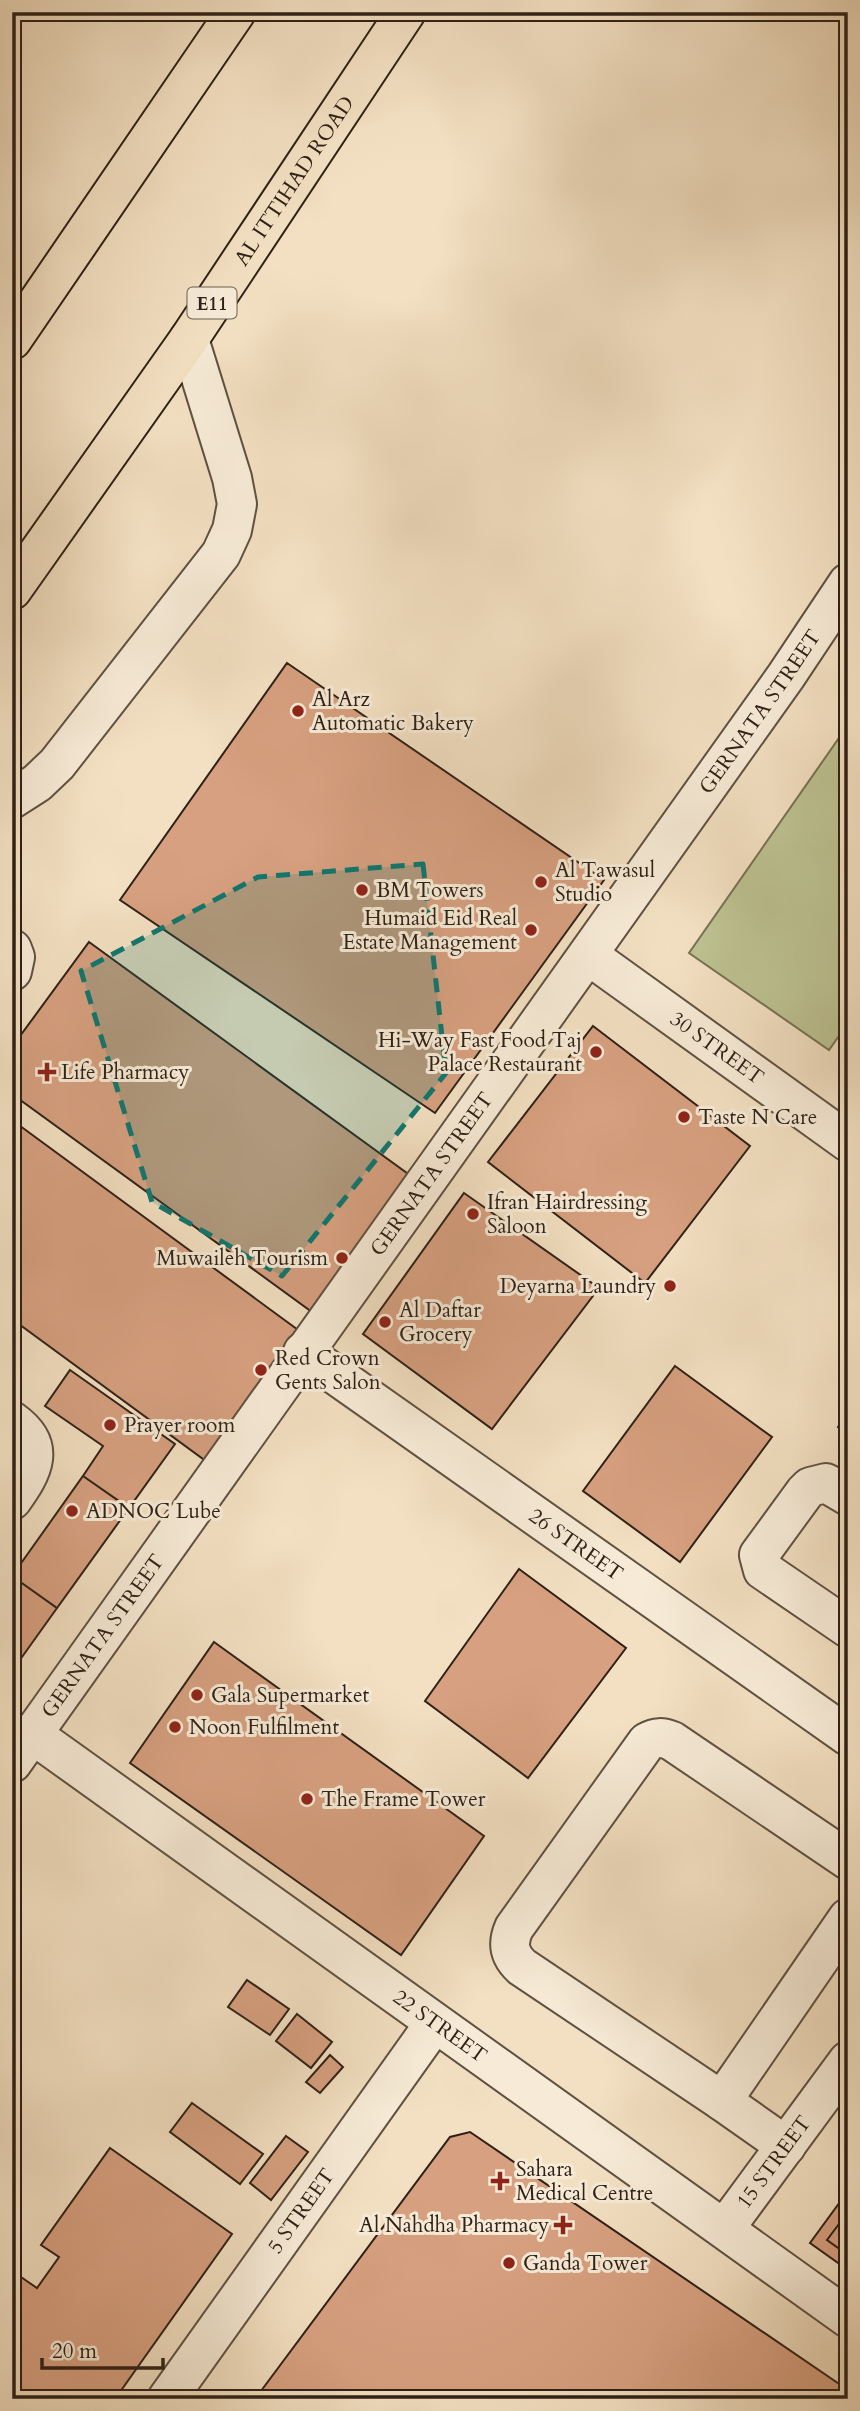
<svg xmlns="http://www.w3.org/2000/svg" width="860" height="2411" viewBox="0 0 860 2411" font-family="Cardo,serif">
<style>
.green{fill:#bdc292;stroke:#767254;stroke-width:2}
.building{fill:#d7a080;stroke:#2e2117;stroke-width:2}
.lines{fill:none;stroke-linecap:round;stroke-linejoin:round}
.minor-casing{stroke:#5f5142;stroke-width:42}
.highway-casing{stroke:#2e2117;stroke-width:42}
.minor{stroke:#f7ebd7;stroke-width:38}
.highway{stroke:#f3e0c2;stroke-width:38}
.marked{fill:#0f766e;fill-opacity:0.2;stroke:#0f766e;stroke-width:5;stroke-dasharray:14 9;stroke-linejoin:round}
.poi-dot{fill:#8f2418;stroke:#f7ebd7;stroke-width:2.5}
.labels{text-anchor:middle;stroke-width:6;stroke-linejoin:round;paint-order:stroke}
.shield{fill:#f7ebd7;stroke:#6a5e51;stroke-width:2}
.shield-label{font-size:19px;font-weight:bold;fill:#2e2117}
.street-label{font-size:21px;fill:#2e2117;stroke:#f7ebd7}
.poi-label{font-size:21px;fill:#2e2117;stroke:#f7ebd7;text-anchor:start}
</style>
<rect width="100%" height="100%" fill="#f3e0c2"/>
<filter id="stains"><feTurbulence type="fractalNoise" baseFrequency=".00286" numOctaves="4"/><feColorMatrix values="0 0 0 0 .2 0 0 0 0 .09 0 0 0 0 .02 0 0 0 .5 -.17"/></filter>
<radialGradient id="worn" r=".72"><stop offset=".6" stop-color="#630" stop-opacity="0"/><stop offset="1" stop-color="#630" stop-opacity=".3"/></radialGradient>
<path class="green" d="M848,725V1023L829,1050L689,953Z"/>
<path class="building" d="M287,663L604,880L435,1113L120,900Z
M89,942L422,1184L323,1320L12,1094V1047Z
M593,1026L750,1146L645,1283L488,1162Z
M12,1120L309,1338L214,1467L12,1319Z
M464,1193L599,1288L492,1429L363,1334Z
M675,1366L772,1437L680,1562L583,1491Z
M70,1370L175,1444L129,1508L83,1476L103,1446L45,1406Z
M848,1413V1435L838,1427Z
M83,1476L129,1508L57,1608L12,1576Z
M519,1569L626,1648L528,1778L425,1701Z
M12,1576L57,1608L12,1671Z
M214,1642L484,1836L401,1955L130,1763Z
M247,1980L289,2009L270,2035L228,2007Z
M297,2014L332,2042L311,2068L276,2041Z
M330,2055L343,2067L320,2093L306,2082Z
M192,2103L263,2154L240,2184L170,2132Z
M470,2132L848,2390V2399H255L450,2137Z
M286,2136L308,2152L271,2200L250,2183Z
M110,2148L232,2234L115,2399H12V2289L21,2277L37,2288L59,2257L41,2245Z
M848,2191V2270L810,2243Z
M848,2212V2255L827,2240Z"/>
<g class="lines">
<defs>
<g id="minor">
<path d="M12,799L37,783L57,764L221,554L232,530L237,504L232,478L189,339"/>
<path d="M12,949L15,957L12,971"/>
<path id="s1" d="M588,955L848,1142"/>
<path id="s2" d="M303,1352L848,1736"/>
<path d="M12,1421C47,1446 33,1471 12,1500"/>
<path d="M848,1496L826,1483L810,1487L805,1492L759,1555L763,1570L848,1628"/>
<path id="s3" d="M32,1734L848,2318"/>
<path id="s4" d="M12,1763L786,676L848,583"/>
<path d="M722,2101L848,1918"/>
<path d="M786,2146L722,2101L522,1967C509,1955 507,1944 514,1928L647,1742C656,1737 662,1737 672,1741L848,1860"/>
<path id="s5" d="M725,2228L848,2061"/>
<path id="s6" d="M167,2399L434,2024"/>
</g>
<g id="highway">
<path d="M12,340L236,12"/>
<path id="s7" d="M12,590L189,339L406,12"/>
</g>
</defs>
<use href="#minor" class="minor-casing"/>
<use href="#highway" class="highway-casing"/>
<use href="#minor" class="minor"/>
<use href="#highway" class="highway"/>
</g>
<path class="marked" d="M423,864L446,1073L282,1276L152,1202L81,971L258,877Z"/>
<g class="poi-dot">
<circle cx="298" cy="711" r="7"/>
<circle cx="541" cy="882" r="7"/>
<circle cx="362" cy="890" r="7"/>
<circle cx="531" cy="930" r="7"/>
<circle cx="596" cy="1052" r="7"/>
<path d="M43.5 1061.5h7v7h7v7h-7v7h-7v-7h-7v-7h7z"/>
<circle cx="684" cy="1117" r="7"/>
<circle cx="473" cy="1214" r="7"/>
<circle cx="342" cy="1258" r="7"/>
<circle cx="670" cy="1286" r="7"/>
<circle cx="385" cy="1322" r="7"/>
<circle cx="261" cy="1370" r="7"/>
<circle cx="110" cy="1425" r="7"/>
<circle cx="72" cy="1511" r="7"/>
<circle cx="197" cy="1695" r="7"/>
<circle cx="175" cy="1727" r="7"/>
<circle cx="307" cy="1799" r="7"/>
<path d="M496.5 2170.5h7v7h7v7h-7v7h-7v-7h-7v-7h7z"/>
<path d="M559.5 2214.5h7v7h7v7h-7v7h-7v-7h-7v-7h7z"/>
<circle cx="509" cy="2263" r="7"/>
</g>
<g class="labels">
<rect class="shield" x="187.5" y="287.5" width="49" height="31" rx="5"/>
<g class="shield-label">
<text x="212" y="310">E11</text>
</g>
<g class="street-label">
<text dy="7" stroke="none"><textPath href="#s7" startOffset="497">AL ITTIHAD ROAD</textPath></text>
<text dy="7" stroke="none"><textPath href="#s4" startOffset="1290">GERNATA STREET</textPath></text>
<text dy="7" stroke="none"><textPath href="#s1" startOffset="159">30 STREET</textPath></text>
<text dy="7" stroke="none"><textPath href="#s4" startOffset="723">GERNATA STREET</textPath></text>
<text dy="7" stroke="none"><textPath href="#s2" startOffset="334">26 STREET</textPath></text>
<text dy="7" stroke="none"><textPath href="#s4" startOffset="156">GERNATA STREET</textPath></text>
<text dy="7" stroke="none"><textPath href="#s3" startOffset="502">22 STREET</textPath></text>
<text dy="7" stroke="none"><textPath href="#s5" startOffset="82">15 STREET</textPath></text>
<text dy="7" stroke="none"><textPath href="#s6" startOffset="231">5 STREET</textPath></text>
</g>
<g class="poi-label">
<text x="312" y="706">Al Arz<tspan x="312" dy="24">Automatic Bakery</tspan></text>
<text x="555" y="877">Al Tawasul<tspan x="555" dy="24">Studio</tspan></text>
<text x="376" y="897">BM Towers</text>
<text x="517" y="925" text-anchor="end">Humaid Eid Real<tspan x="517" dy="24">Estate Management</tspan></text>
<text x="582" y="1047" text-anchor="end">Hi-Way Fast Food Taj<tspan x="582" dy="24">Palace Restaurant</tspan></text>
<text x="61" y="1079">Life Pharmacy</text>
<text x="698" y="1124">Taste N Care</text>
<text x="487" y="1209">Ifran Hairdressing<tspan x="487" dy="24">Saloon</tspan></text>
<text x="328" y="1265" text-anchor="end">Muwaileh Tourism</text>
<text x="656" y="1293" text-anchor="end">Deyarna Laundry</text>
<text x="399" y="1317">Al Daftar<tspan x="399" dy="24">Grocery</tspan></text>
<text x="275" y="1365">Red Crown<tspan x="275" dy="24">Gents Salon</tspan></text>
<text x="124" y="1432">Prayer room</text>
<text x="86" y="1518">ADNOC Lube</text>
<text x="211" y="1702">Gala Supermarket</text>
<text x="189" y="1734">Noon Fulfilment</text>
<text x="321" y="1806">The Frame Tower</text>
<text x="516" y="2176">Sahara<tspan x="516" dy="24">Medical Centre</tspan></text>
<text x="549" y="2232" text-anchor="end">Al Nahdha Pharmacy</text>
<text x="523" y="2270">Ganda Tower</text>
</g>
</g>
<rect width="860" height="2411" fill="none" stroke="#f3e0c2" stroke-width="42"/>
<rect x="14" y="14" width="832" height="2383" fill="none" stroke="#2e2117" stroke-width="3.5"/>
<rect x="21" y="21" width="818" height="2369" fill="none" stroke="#2e2117" stroke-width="2"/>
<path d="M42 2358v10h121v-10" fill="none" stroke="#2e2117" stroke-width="3.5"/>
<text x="52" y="2358" font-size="21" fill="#2e2117" stroke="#f7ebd7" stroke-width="5" paint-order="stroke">20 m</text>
<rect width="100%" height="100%" filter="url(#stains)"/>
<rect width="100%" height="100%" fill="url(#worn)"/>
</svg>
